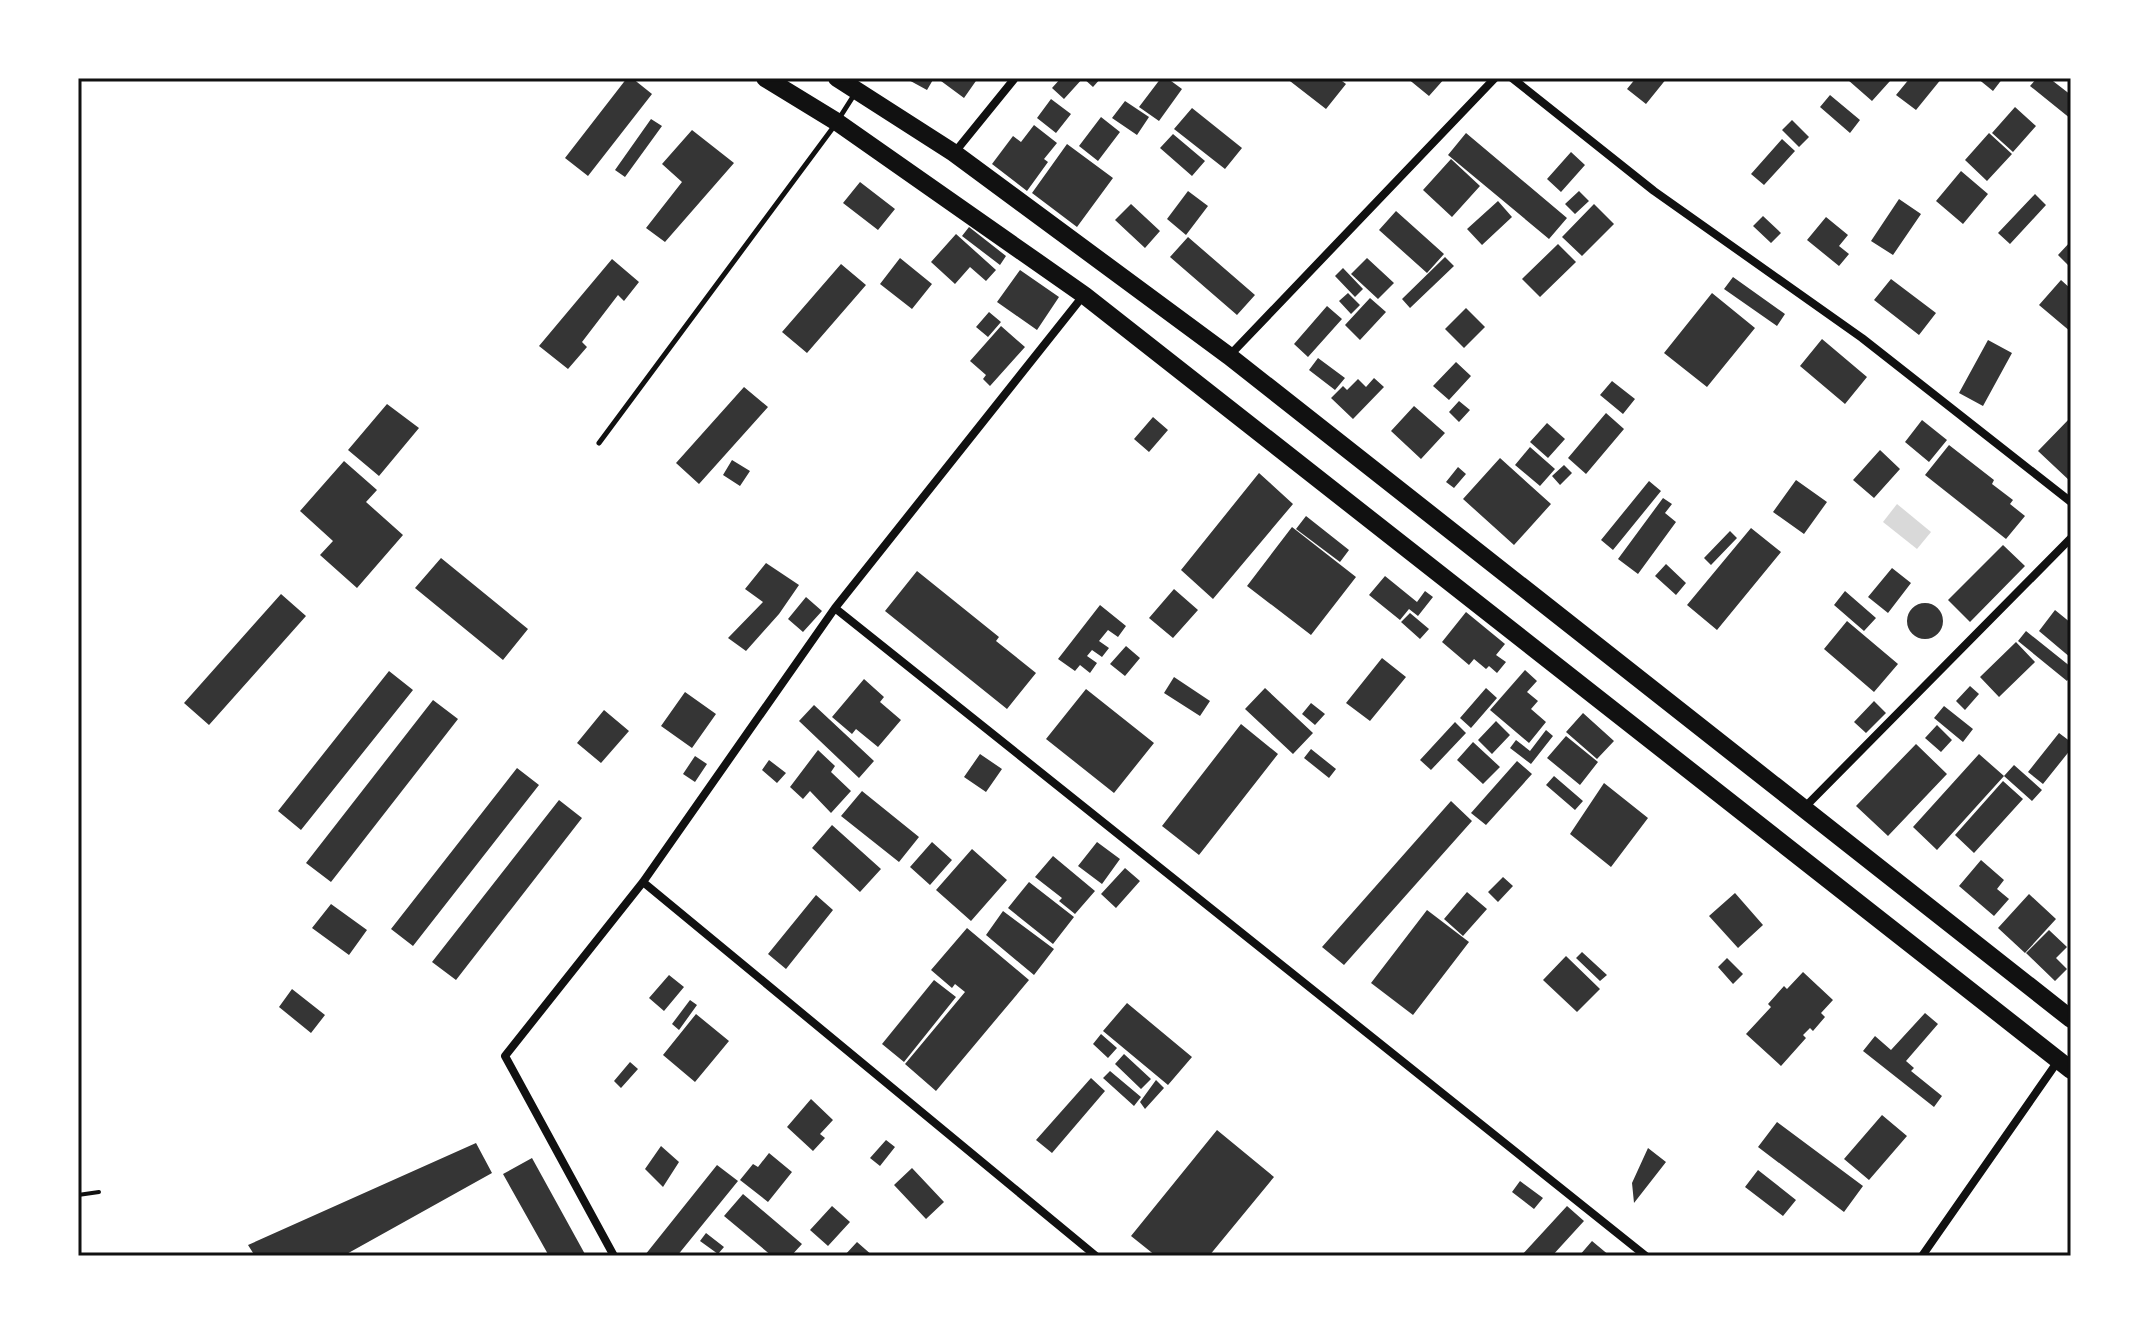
<svg xmlns="http://www.w3.org/2000/svg" width="2149" height="1334" viewBox="0 0 2149 1334" font-family="Barlow,sans-serif">
<style>
.water{fill:#d9d9d9}
.building{fill:#353535}
.lines{fill:none;stroke-linecap:round;stroke-linejoin:round}
.path{stroke:#111;stroke-width:4}
.service{stroke:#111;stroke-width:5}
.minor{stroke:#111;stroke-width:8}
.primary{stroke:#111;stroke-width:18}
.neatline{fill:none;stroke:#111;stroke-width:3}
</style>
<rect width="100%" height="100%" fill="#fff"/>
<path class="water" d="M1897,504L1931,532L1917,549L1883,522Z"/>
<path class="building" d="M627,78H632L652,94L588,176L565,158Z
M905,78H934L927,90Z
M943,78H978L964,98L941,81Z
M1061,78H1101L1093,87L1083,78L1064,99L1052,88Z
M1161,78H1167L1182,89L1159,121L1139,107Z
M1286,78H1338L1346,84L1326,109Z
M1407,78H1445L1429,96Z
M1636,78H1667L1646,104L1627,89Z
M1850,78H1887L1890,81L1872,101L1848,80Z
M1910,78H1942L1916,110L1896,95Z
M1977,78H2003L1993,91Z
M2037,78H2049L2071,95V119L2030,86Z
M1830,95L1860,120L1850,133L1820,107Z
M1051,99L1071,114L1056,133L1037,118Z
M1125,101L1149,117L1137,135L1112,118Z
M2015,107L2036,126L2013,152L1992,133Z
M1192,108L1242,148L1225,169L1174,129Z
M1101,117L1120,132L1098,161L1079,146Z
M651,119L662,126L625,177L615,170Z
M1792,120L1809,137L1799,147L1782,130Z
M1034,125L1057,143L1044,159L1048,162L1027,191L992,164L1013,136L1021,142Z
M692,130L734,163L665,242L646,228L682,182L662,164Z
M1466,133L1567,218L1549,239L1448,155Z
M1989,133L2012,154L1987,181L1965,160Z
M1173,134L1205,161L1192,176L1160,148Z
M1782,139L1795,151L1764,185L1751,174Z
M1067,144L1113,178L1077,227L1032,193Z
M1571,152L1585,165L1561,192L1547,179Z
M1451,159L1480,186L1452,217L1423,190Z
M1961,171L1988,194L1963,224L1936,201Z
M860,182L895,209L878,230L843,203Z
M1188,191L1208,206L1186,235L1167,219Z
M1579,191L1589,201L1575,214L1565,204Z
M2035,194L2046,205L2010,244L1998,233Z
M1899,199L1921,214L1893,255L1871,241Z
M1498,201L1512,217L1482,245L1467,229Z
M1131,204L1160,231L1145,248L1115,220Z
M1594,204L1614,224L1582,256L1562,237Z
M1396,211L1444,254L1427,273L1379,230Z
M1763,216L1781,233L1771,243L1753,226Z
M1826,217L1848,235L1839,246L1849,254L1839,266L1807,240Z
M969,227L1006,256L1000,265L962,236Z
M956,234L996,270L986,281L970,267L955,284L931,262Z
M1188,237L1255,295L1237,315L1170,257Z
M2071,241V268L2058,255Z
M1558,244L1576,262L1540,297L1522,279Z
M1445,257L1454,266L1410,308L1402,299Z
M900,258L932,284L912,309L880,284Z
M1367,258L1394,283L1378,299L1351,274Z
M612,259L639,282L624,301L618,295L582,342L587,347L568,369L539,346Z
M841,264L866,285L807,353L782,332Z
M1343,268L1363,289L1355,297L1335,276Z
M1020,270L1059,297L1037,330L997,302Z
M1733,277L1785,314L1777,326L1724,289Z
M1891,279L1936,313L1919,335L1874,300Z
M2061,280L2071,289V332L2039,305Z
M1348,293L1360,305L1351,314L1339,301Z
M1712,293L1755,328L1707,387L1664,353Z
M1370,298L1386,312L1360,340L1345,325Z
M1327,306L1342,319L1308,357L1294,344Z
M1466,308L1485,327L1464,348L1445,329Z
M989,312L1001,322L988,337L976,327Z
M1001,326L1025,347L990,386L983,379L986,375L970,361Z
M1822,339L1867,377L1845,404L1800,366Z
M1988,340L2012,353L1983,406L1959,393Z
M1318,358L1345,378L1335,390L1309,370Z
M1456,362L1471,376L1449,400L1433,386Z
M1374,378L1384,387L1353,419L1331,398L1343,386L1347,390L1358,379L1366,387Z
M1612,381L1635,399L1623,414L1600,395Z
M744,387L768,407L699,484L676,463Z
M1459,401L1470,410L1459,422L1449,412Z
M387,404L419,428L379,476L348,450Z
M1414,406L1445,433L1421,459L1391,431Z
M1606,413L1624,429L1586,474L1568,458Z
M1153,417L1168,430L1149,452L1134,439Z
M2071,417V482L2038,451Z
M1922,420L1947,440L1929,462L1905,442Z
M1547,423L1565,439L1548,458L1530,442Z
M1949,445L1994,480L1992,484L2013,500L2010,504L2025,516L2006,539L1925,475Z
M1530,447L1555,469L1540,486L1515,465Z
M1880,450L1900,469L1874,498L1853,480Z
M1500,458L1551,504L1514,545L1463,499Z
M732,460L750,471L740,486L723,475Z
M344,461L377,490L366,502L403,535L357,588L320,555L333,541L300,511Z
M1564,465L1572,473L1560,485L1552,476Z
M1458,467L1466,474L1454,488L1446,482Z
M1259,473L1293,504L1213,599L1181,570Z
M1796,480L1827,502L1804,534L1773,512Z
M1649,481L1661,491L1613,550L1601,540Z
M1663,498L1672,504L1665,513L1676,522L1638,574L1618,559Z
M1306,516L1349,550L1340,562L1296,529Z
M1292,527L1356,577L1311,635L1247,586Z
M1751,528L1781,552L1717,630L1687,605Z
M1730,531L1737,538L1711,565L1704,558Z
M2003,545L2025,566L1970,622L1948,600Z
M441,558L528,629L503,660L415,588Z
M766,563L799,585L779,614L746,651L728,638L763,602L745,589Z
M1666,564L1686,583L1676,595L1655,576Z
M1892,568L1911,583L1888,613L1868,597Z
M917,571L999,637L996,641L1036,673L1007,709L885,611Z
M1385,576L1417,602L1425,591L1433,597L1418,616L1409,609L1400,620L1369,595Z
M1174,589L1198,610L1173,638L1149,618Z
M1845,591L1876,618L1864,631L1834,605Z
M281,594L306,616L209,725L184,703Z
M806,597L822,611L803,632L788,619Z
M1907 621a18 18 0 1 1 36 0a18 18 0 1 1-36 0Z
M1100,605L1126,626L1118,637L1108,630L1099,641L1109,648L1102,657L1092,650L1087,656L1097,663L1090,673L1080,665L1075,671L1058,659Z
M2055,610L2071,623V658L2039,631Z
M1466,612L1505,644L1496,655L1506,662L1497,673L1489,666L1486,669L1474,659L1469,665L1442,642Z
M1410,613L1429,629L1420,639L1401,622Z
M1847,621L1898,664L1874,692L1824,649Z
M2026,631L2071,667V675L2067,681L2018,641Z
M2016,642L2035,662L1999,697L1980,677Z
M1126,646L1140,658L1125,676L1110,664Z
M1382,658L1406,677L1370,721L1346,703Z
M1525,670L1537,681L1527,692L1538,701L1531,709L1546,722L1529,743L1490,710Z
M389,671L413,690L301,830L278,811Z
M1174,677L1210,701L1200,716L1164,693Z
M864,679L884,697L880,702L901,720L878,747L856,729L852,734L832,717Z
M1970,686L1979,694L1965,710L1956,701Z
M1265,688L1313,733L1293,754L1245,709Z
M1486,688L1497,698L1471,728L1460,718Z
M1086,689L1154,743L1114,793L1046,739Z
M685,692L716,714L692,748L661,726Z
M433,700L458,719L331,882L306,863Z
M1874,701L1886,713L1866,733L1854,722Z
M1311,703L1325,714L1315,725L1302,714Z
M814,705L874,761L859,778L799,721Z
M1944,706L1973,729L1963,742L1934,718Z
M604,710L629,731L601,763L577,743Z
M1583,713L1614,741L1597,759L1566,732Z
M1496,721L1510,735L1492,754L1478,740Z
M1455,722L1466,733L1431,770L1420,760Z
M1241,724L1278,754L1199,855L1162,826Z
M1937,725L1952,740L1941,752L1925,738Z
M1546,730L1553,736L1531,764L1510,748L1516,740L1530,751Z
M2059,733L2071,742V749L2043,784L2028,772Z
M1566,736L1598,762L1580,785L1547,758Z
M1473,742L1500,767L1483,784L1457,760Z
M1916,744L1947,774L1888,836L1856,806Z
M1311,749L1336,769L1329,778L1304,758Z
M818,750L835,766L831,772L851,791L831,813L810,791L803,799L790,787Z
M980,754L1002,769L986,792L964,777Z
M1979,754L2004,776L1937,850L1913,827Z
M695,756L707,764L695,782L683,774Z
M769,760L786,773L777,783L762,770Z
M1517,761L1532,774L1486,825L1471,813Z
M2014,765L2042,790L2032,801L2004,776Z
M517,768L539,785L413,946L391,929Z
M1554,776L1583,801L1575,810L1546,785Z
M2003,781L2023,799L1974,853L1955,835Z
M1604,783L1648,818L1611,867L1570,834Z
M862,791L919,837L899,862L841,816Z
M559,800L582,818L456,980L432,962Z
M1451,801L1472,821L1344,965L1322,947Z
M832,825L881,869L860,892L812,848Z
M932,842L952,860L930,885L910,867Z
M1097,842L1120,859L1102,884L1078,866Z
M972,849L1007,880L971,921L936,890Z
M1053,856L1095,891L1075,914L1059,901L1062,898L1035,877Z
M1981,860L2004,880L1997,889L2009,899L1994,916L1959,886Z
M1125,868L1140,881L1116,908L1101,894Z
M1503,877L1513,886L1498,902L1488,892Z
M1029,882L1074,917L1053,944L1008,908Z
M1467,892L1487,909L1463,936L1444,919Z
M1735,893L1763,925L1738,948L1709,916Z
M2029,894L2056,919L2025,953L1998,928Z
M816,895L833,910L786,969L768,954Z
M331,904L367,930L349,955L312,928Z
M1427,910L1469,942L1413,1015L1371,983Z
M1003,911L1054,949L1034,975L986,935Z
M967,928L1029,980L936,1091L905,1064L965,992L955,984L952,988L931,970Z
M2049,930L2067,947L2056,958L2067,969L2055,981L2026,953Z
M1582,952L1607,975L1600,981L1576,958Z
M1566,956L1600,989L1577,1012L1543,980Z
M1727,958L1743,974L1733,984L1718,967Z
M1803,972L1833,1000L1821,1013L1825,1017L1813,1031L1810,1028L1803,1035L1806,1038L1781,1066L1746,1034L1771,1007L1768,1004L1784,986L1787,989Z
M669,975L684,987L664,1011L649,998Z
M934,980L956,997L904,1062L882,1044Z
M292,989L325,1015L311,1033L279,1007Z
M690,1000L697,1005L679,1030L672,1024Z
M1127,1003L1192,1057L1168,1085L1103,1031Z
M1925,1013L1938,1024L1906,1061L1914,1068L1911,1071L1942,1096L1934,1107L1863,1051L1875,1036L1891,1050Z
M696,1014L729,1041L695,1082L663,1055Z
M1101,1034L1117,1048L1108,1058L1093,1044Z
M1124,1054L1151,1079L1141,1089L1115,1064Z
M630,1062L638,1069L621,1088L614,1081Z
M1110,1071L1141,1097L1134,1106L1103,1078Z
M1091,1078L1105,1091L1052,1153L1036,1140Z
M1156,1080L1164,1088L1145,1109L1140,1102Z
M811,1099L833,1120L820,1134L825,1138L813,1151L787,1127Z
M1882,1115L1907,1136L1869,1180L1844,1159Z
M1777,1122L1863,1186L1844,1212L1758,1147Z
M1217,1130L1274,1177L1209,1256H1156L1131,1236Z
M886,1140L895,1147L880,1166L870,1158Z
M476,1143L492,1173L343,1256H255L248,1245Z
M661,1146L679,1162L663,1187L645,1169Z
M1648,1148L1666,1162L1634,1203L1632,1183Z
M769,1153L792,1172L768,1202L740,1180L753,1164L758,1167Z
M532,1158L586,1256H549L503,1174Z
M717,1165L738,1181L677,1256H646L645,1255Z
M912,1168L944,1202L926,1219L894,1185Z
M1758,1170L1796,1200L1783,1216L1745,1187Z
M1520,1181L1543,1198L1534,1209L1512,1192Z
M743,1194L802,1244L791,1256H772L724,1216Z
M832,1206L850,1222L828,1246L810,1230Z
M1567,1206L1584,1221L1552,1256H1521Z
M706,1233L724,1247L718,1254L700,1241Z
M1592,1241L1610,1256H1579Z
M857,1242L873,1256H844Z"/>
<g class="lines">
<path class="path" d="M78,1195L99,1192"/>
<path class="service" d="M840,117L854,95
M599,443L835,125"/>
<path class="minor" d="M1512,78L1654,191L1862,338L2071,502
M955,152L1015,78
M1230,355L1495,78
M835,608L1646,1256
M1805,807L2071,538
M643,882L1096,1256
M614,1256L505,1056L643,882L835,608L1083,296
M1922,1256L2058,1061"/>
<path class="primary" d="M765,78L837,122L1084,295L2071,1070
M837,78L954,153L1229,356L2071,1019"/>
</g>
<rect width="2149" height="1334" fill="none" stroke="#ffffff" stroke-width="160"/>
<rect x="80" y="80" width="1989" height="1174" class="neatline"/>
</svg>
